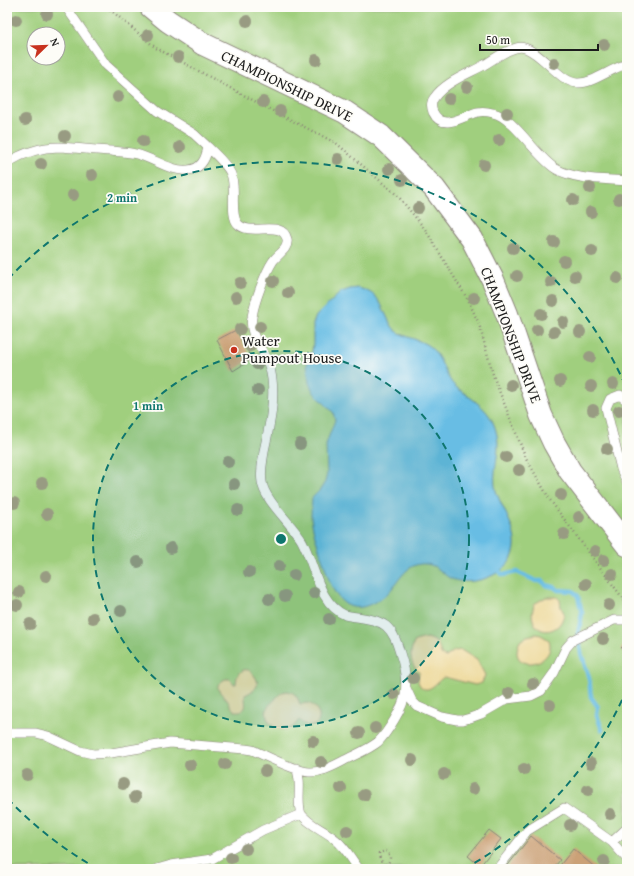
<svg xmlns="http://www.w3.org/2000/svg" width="634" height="876" viewBox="0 0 634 876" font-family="'Gentium Book Plus',serif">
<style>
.green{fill:#a0cf7e;stroke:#5e764d;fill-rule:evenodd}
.sand{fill:#eeda9e;stroke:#857b5d}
.water{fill:#68bde4;stroke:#426c80}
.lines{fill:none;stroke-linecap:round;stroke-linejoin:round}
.stream{stroke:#68bde4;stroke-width:4.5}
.building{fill:#cba177}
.service-casing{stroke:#8a8279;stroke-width:10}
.tertiary-casing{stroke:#8a8279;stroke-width:24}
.path{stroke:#8a8279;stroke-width:2.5;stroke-dasharray:1 3;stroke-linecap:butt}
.service{stroke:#fff;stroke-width:9}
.tertiary{stroke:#fff;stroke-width:22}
.tree{fill:#989b82}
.ring{fill:none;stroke:#0f766e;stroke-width:2;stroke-dasharray:7 5}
.poi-dot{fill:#c8321e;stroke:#fdfcf7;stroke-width:1.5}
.labels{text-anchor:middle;stroke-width:3.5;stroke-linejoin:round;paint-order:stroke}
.street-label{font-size:15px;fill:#1c1c1c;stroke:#fdfcf7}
.poi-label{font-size:15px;fill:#1c1c1c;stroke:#fdfcf7;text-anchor:start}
.centre{fill:#0f766e;stroke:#fdfcf7;stroke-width:2}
.ring-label{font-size:12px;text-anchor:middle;font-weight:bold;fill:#0f766e;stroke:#fdfcf7;stroke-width:3.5;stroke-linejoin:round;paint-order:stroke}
</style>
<rect width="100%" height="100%" fill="#fdfcf7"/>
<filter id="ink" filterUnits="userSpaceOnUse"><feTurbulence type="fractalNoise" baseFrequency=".025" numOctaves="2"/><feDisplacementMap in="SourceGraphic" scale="8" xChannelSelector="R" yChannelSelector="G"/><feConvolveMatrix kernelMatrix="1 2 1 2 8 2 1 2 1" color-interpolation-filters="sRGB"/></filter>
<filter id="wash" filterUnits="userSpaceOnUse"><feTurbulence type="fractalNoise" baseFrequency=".012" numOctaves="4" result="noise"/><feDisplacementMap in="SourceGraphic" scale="16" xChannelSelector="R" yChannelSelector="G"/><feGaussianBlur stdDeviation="0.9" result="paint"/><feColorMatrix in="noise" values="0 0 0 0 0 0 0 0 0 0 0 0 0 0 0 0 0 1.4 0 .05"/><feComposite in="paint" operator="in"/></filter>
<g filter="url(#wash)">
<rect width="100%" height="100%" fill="#f8e9d6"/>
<path class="green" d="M7,7H627V869H7ZM34,34H58V58H34Z"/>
<path class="sand" d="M546,597H557L560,600L561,607L564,613C562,633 538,637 533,620C531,614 533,610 534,604Z
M536,634L541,635L549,640C558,667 504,674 520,641L527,636Z
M426,638C445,641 435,654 446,657L454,651L461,650L477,660L485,675L482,683L475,685L444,677C437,681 426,699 418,682L419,672C409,663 409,652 415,641Z
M243,670C250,669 250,671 254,675C262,686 255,690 245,695C245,704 249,712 235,711C231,708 230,704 227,700C221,692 211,688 225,679H230L234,684H236L237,676Z
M286,691C295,692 297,696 300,704L308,703C322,707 324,728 308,726C304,725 302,722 299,720C296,722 296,725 293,727C279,736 259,720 269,705C271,703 274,701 276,698C279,695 281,692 286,691Z"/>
<path class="water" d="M358,288C378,293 380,302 388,319C390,323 392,327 395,330C405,338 420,339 430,347C441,356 444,372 452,383C456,388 462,391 467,395C483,407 493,415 497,435C501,454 491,473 496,491C503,512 525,539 510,561C499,578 466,588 448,577C441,572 436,565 426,564C407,562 400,580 389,592C385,597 379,600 373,603C347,617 334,596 327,574C322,556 313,535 311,517C311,511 312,504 312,498L320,490L325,482L327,474L326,444L335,420L333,412L314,393L309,383L307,364L312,352L313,343V324L316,316L341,292L350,289Z"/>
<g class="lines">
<path class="stream" d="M499,571L503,575L517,572L536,581H542L546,585L554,587L558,590L573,591L578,596L582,613L578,634L581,653L589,678L591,697L598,707L597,715L602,730"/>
</g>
<g id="blocks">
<path class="building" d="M236,330L252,359L233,371L217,340Z
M627,643V656L621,648Z
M489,830L501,839L480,866L468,856Z
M531,836L560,860L553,869H505Z
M573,849L597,869H557Z"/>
</g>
</g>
<g filter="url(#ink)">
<use href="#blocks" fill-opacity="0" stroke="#8a8279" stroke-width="1"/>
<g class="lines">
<defs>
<path id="service" d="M66,7L106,65L157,111L194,134L208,147
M627,64C611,68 593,84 577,83C560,82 543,54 525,48C522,47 519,47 516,48C504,51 494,59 484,65C468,74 445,82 434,98C431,102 431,107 433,112C443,133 464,115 478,112C483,111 489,112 493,113C514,117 536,157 556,169C576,180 604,179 627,181
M7,163C23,153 39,147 59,147C76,148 94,150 111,151C119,152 128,152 136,154C153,158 171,172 188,170C202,169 206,158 208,147C216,155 227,164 231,174C237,189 229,215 238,224C250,237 282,219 287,239C289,249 278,254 273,261C265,273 254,303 252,317C249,333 258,343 265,356C269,364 271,371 272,379C275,403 269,428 264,451C263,461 260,471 262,482C264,500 292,524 302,541C315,565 318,603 345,615C359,618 375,618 386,626C394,633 397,643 400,653C404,665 407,682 405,695C403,708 387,733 378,742C368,750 354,755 343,761C333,766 321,773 309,772C294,771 267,756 252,750L245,749L170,743L111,753L93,754L80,751L48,736L36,733H7
M627,401L620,395L610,399L606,408L621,469L627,482
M406,688L412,701L417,706L442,717L457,720H463L470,718L481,714L507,699L531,696L541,691L554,673L566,648L573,640L614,620H627
M296,768C303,782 296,799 301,814
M612,842L627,828
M157,869L171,865L212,859L263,830L301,814C310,826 325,830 336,840C346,848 351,859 359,869
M497,869L527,831L564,808L612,842L627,859"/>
<path id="tertiary" d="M151,7L168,21L203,44L345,112L381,136L434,188L472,239L493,280L507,314L541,415L554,443L570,471L627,545"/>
</defs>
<use href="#service" class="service-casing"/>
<use href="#tertiary" class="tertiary-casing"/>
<path class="path" d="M107,7L156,48L273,111L336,143L398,196L425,229L468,300L479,324L494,378L526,458L550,500L627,604
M384,869C384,863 379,860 379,853L386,851L390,856C390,861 389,863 384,866"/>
<use href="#service" class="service"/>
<use href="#tertiary" class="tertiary"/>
</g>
<g class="tree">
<circle cx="47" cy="14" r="6"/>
<circle cx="16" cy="20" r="6"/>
<circle cx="247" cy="21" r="6"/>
<circle cx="148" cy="35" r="6"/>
<circle cx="604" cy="45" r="6"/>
<circle cx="178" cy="57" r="6"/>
<circle cx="316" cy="60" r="6"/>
<circle cx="554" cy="63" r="6"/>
<circle cx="467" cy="87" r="6"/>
<circle cx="118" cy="97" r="6"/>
<circle cx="449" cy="99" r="6"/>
<circle cx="263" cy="102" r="6"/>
<circle cx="280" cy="111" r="6"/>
<circle cx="507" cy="113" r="6"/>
<circle cx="25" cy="120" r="6"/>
<circle cx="65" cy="136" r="6"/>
<circle cx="499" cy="140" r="6"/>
<circle cx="143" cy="141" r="6"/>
<circle cx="180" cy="147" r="6"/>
<circle cx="338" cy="159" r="6"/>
<circle cx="41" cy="164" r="6"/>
<circle cx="484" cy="165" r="6"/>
<circle cx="389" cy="169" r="6"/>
<circle cx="92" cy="175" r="6"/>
<circle cx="402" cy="180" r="6"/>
<circle cx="590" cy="188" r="6"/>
<circle cx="73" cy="195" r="6"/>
<circle cx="619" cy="199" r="6"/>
<circle cx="573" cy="200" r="6"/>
<circle cx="418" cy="208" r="6"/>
<circle cx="591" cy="212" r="6"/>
<circle cx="554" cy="242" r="6"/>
<circle cx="513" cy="248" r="6"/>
<circle cx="592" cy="251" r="6"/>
<circle cx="564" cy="261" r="6"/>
<circle cx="517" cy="276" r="6"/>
<circle cx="575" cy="276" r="6"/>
<circle cx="617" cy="278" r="6"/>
<circle cx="273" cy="281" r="6"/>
<circle cx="551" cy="282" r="6"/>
<circle cx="240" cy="283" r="6"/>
<circle cx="288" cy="293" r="6"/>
<circle cx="236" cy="297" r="6"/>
<circle cx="474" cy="298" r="6"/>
<circle cx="553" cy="301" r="6"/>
<circle cx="541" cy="314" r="6"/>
<circle cx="563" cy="322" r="6"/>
<circle cx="260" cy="327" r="6"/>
<circle cx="240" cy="329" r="6"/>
<circle cx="537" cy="330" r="6"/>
<circle cx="554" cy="332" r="6"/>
<circle cx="580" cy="332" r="6"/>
<circle cx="250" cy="346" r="6"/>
<circle cx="590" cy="357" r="6"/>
<circle cx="257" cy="364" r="6"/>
<circle cx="560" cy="381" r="6"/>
<circle cx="613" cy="384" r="6"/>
<circle cx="511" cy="385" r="6"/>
<circle cx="591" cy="386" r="6"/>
<circle cx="258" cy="390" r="6"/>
<circle cx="593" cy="410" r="6"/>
<circle cx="619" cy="411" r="6"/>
<circle cx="300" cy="444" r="6"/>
<circle cx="607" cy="449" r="6"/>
<circle cx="506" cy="457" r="6"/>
<circle cx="228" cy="462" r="6"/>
<circle cx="519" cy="470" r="6"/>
<circle cx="42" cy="483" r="6"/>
<circle cx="234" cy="484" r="6"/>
<circle cx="561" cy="495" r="6"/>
<circle cx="14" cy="503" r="6"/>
<circle cx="238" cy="510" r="6"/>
<circle cx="47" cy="514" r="6"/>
<circle cx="579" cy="517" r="6"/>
<circle cx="564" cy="534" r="6"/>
<circle cx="171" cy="548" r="6"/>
<circle cx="595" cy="551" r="6"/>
<circle cx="604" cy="560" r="6"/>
<circle cx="138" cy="562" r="6"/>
<circle cx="279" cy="566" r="6"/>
<circle cx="249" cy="572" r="6"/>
<circle cx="612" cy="574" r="6"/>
<circle cx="294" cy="575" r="6"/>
<circle cx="46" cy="576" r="6"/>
<circle cx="586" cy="584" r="6"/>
<circle cx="19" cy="592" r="6"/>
<circle cx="314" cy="593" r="6"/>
<circle cx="285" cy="596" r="6"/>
<circle cx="269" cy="599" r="6"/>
<circle cx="17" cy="605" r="6"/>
<circle cx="609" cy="605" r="6"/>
<circle cx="121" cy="611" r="6"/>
<circle cx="93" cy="618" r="6"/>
<circle cx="329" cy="619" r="6"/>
<circle cx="30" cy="624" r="6"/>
<circle cx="603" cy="639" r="6"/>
<circle cx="413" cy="678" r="6"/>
<circle cx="533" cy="684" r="6"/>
<circle cx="509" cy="693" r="6"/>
<circle cx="394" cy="694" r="6"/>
<circle cx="550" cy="705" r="6"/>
<circle cx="375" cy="728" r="6"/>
<circle cx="359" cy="733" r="6"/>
<circle cx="313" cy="741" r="6"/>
<circle cx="412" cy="760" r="6"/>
<circle cx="321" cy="762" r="6"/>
<circle cx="591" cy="763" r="6"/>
<circle cx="225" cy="764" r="6"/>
<circle cx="190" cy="765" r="6"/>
<circle cx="524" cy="769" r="6"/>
<circle cx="265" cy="771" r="6"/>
<circle cx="444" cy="774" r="6"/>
<circle cx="27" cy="775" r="6"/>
<circle cx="123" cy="784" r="6"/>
<circle cx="341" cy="788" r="6"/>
<circle cx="473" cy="789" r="6"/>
<circle cx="588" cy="790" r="6"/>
<circle cx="364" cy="795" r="6"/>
<circle cx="135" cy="797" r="6"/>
<circle cx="610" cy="814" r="6"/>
<circle cx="570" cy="825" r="6"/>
<circle cx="347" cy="831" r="6"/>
<circle cx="246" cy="849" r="6"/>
<circle cx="231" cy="858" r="6"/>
<circle cx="604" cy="861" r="6"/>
</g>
</g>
<circle cx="281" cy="539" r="188" fill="#0f766e" fill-opacity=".12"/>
<g class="ring">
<circle cx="281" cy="539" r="188"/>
<path d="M627 689A377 377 0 0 1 464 869M98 869A377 377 0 0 1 8 799M8 279A377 377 0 0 1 627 389"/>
</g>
<circle class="poi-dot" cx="234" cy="350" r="4"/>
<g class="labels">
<g class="street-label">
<text transform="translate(287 86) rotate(26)" y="5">CHAMPIONSHIP DRIVE</text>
<text transform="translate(511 335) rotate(69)" y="5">CHAMPIONSHIP DRIVE</text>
</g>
<g class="poi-label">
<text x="242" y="346">Water<tspan x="242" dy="17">Pumpout House</tspan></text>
</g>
</g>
<circle cx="281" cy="539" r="6" class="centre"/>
<g class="ring-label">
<text x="122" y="202">2 min</text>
<text x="148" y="410">1 min</text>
</g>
<rect width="634" height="876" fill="none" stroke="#fdfcf7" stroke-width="24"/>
<g transform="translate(46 46) rotate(67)"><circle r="19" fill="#fdfcf7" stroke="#a3a29f"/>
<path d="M0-3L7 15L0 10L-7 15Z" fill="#c8321e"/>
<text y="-6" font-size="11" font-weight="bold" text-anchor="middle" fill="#1c1c1c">N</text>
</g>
<path d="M480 44v6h118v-6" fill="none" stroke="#1c1c1c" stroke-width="2"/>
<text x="486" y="44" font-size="12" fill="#1c1c1c" stroke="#fdfcf7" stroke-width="3" paint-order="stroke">50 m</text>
</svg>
